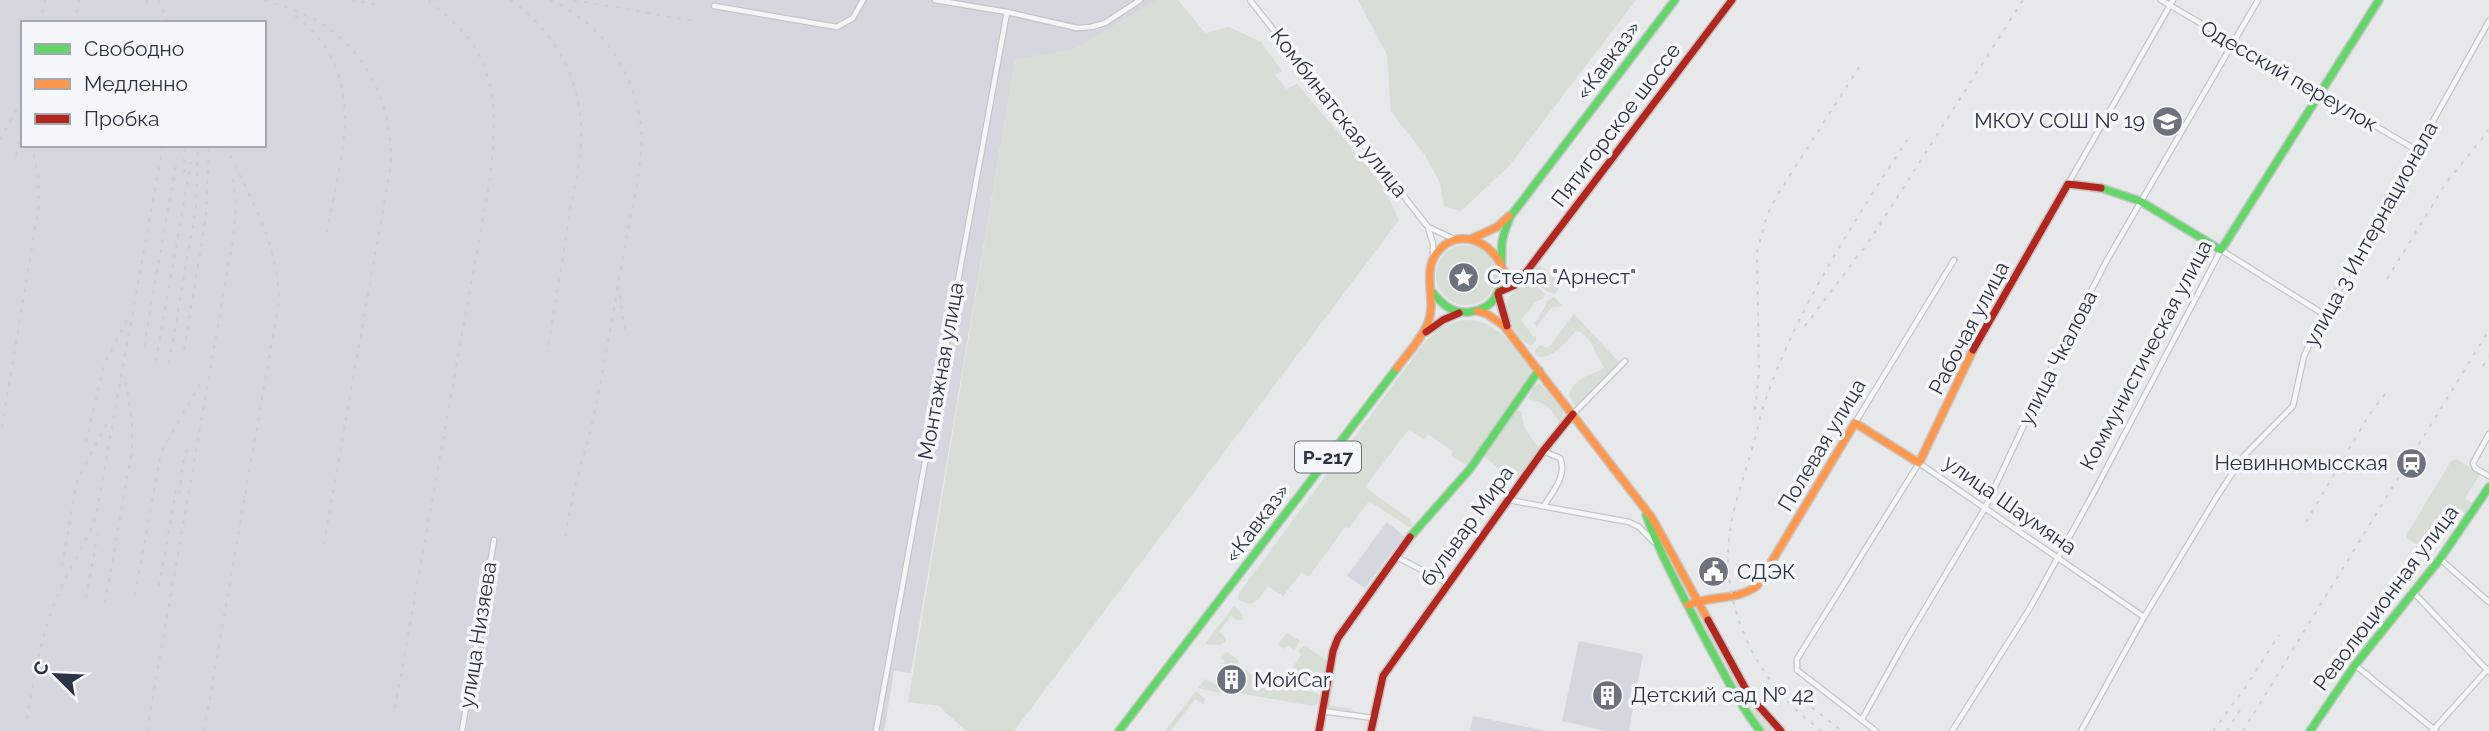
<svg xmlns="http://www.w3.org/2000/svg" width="2489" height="731" viewBox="0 0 2489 731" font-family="Raleway,sans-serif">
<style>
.built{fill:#d4d7dd;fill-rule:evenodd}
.green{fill:#d6ded6}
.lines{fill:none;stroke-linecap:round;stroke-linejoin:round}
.street-casing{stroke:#c4c6c8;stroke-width:7}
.fast-casing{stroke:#c4c6c8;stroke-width:10}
.slow-casing{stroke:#c4c6c8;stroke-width:10}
.jam-casing{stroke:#c4c6c8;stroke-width:10}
.street{stroke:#f5f6f7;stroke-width:4.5}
.fast{stroke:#63d668;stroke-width:7}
.slow{stroke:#ff974d;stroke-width:7}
.jam{stroke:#b3261e;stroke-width:7}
.rail{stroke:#cecfd2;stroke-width:2;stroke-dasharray:3.5 7;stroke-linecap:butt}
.labels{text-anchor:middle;stroke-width:7;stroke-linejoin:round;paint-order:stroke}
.shield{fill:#f4f6f9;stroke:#676e7b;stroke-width:2}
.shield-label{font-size:19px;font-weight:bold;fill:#2b3445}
.street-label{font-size:21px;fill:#2b3445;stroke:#f4f6f9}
.poi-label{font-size:21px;fill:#2b3445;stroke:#f4f6f9;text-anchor:start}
</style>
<rect width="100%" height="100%" fill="#e6e8ea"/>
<path class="built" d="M0,0H1157L1075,49L1015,60L911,673L894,671L884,731H0ZM23,23H264V145H23Z
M1387,522L1404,536L1365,588L1347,576Z
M1579,641L1643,654L1629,731H1606L1562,721Z
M1473,716L1546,731H1470Z"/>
<path class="green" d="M1156,0H1178L1205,33L1229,27L1261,42L1282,71L1275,75L1286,89L1297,84L1382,184L1399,220L1014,731H966L939,706L908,702L1015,59L1075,49Z
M1358,0H1636L1509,166L1461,211L1444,206L1440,183L1425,155L1391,112L1387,55Z
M1436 275a30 30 0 1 1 60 0a30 30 0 1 1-60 0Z
M1540,266L1561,282L1560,287L1555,294L1548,292L1532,278L1534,269Z
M1524,281L1532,282L1545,294L1543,299L1535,302L1521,320L1534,338L1536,336V341L1531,345C1518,342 1504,318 1507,304C1509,295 1518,288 1524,281Z
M1554,297L1563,306L1552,307L1537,326L1534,324L1545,307L1547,301Z
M1574,314L1619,362L1580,404L1575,406L1569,396C1573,377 1590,376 1604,368L1590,341L1581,332L1576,331C1565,342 1551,363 1535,355V350L1540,345L1548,348Z
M1464,320C1499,320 1510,344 1531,367V375L1485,443L1475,454L1471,462L1464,464L1451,456L1453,451L1428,434L1424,439L1409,429L1365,487L1409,519L1413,526L1409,527L1369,501L1349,528L1345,527L1309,577L1302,572L1283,596L1268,586C1257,600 1256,609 1238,599L1239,593L1424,343L1443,326Z
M1540,383L1563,411V417L1559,424C1554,408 1543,401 1527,399L1534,386Z
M1519,410L1522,413C1521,427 1531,437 1539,448L1520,475L1516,477L1502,471L1484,456L1515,411Z
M2457,459L2480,474L2465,498L2472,503L2465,513L2457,508L2432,549L2426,550L2407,538V534L2451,461Z
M1234,606L1242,614L1243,619L1238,621L1231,616L1219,632L1226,638L1225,642L1219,645L1205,644Z
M1697,606L1747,698L1773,731H1764L1750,712L1724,666L1694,609Z
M1287,633L1300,641L1294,650L1288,645L1284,649L1278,644Z
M1305,645L1327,661L1325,681L1319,687L1287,683L1283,679L1285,669L1290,671L1301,655L1298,651Z
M1227,652L1239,661L1238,665L1254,676L1257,673L1276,685L1317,693L1321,697L1320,703L1312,706L1238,693L1247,680L1223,664L1225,661L1220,658Z
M1334,662L1336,667L1330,705L1352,709L1351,712L1330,709L1327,706Z
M1205,679L1222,688L1223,691L1220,693L1198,688Z
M1196,691L1205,699L1204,705L1195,699L1171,731H1165Z"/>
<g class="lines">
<defs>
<path id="street" d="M935,0L1007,12L1077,28L1091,27L1105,23L1140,0
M1250,0L1428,227L1433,244V254
M2161,0L2418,151
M714,6L837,27L853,18L863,0
M2068,184L2173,0
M1428,227L1452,238
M1573,414L1625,361
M1855,423L1954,260
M2489,434L2473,463L2475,468L2489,476
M1543,451L1560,458C1568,475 1552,492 1544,506
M1509,500L1629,522L1639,527L1655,543
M1395,556L1447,583
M2440,559L2489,602
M2414,593L2489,672
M2355,665L2436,731
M1322,711L1373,718
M1862,719L1905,642L1985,508L2045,380L2107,260L2258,0
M2433,730L2488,669
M462,731L494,540
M876,731L1007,12
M1876,731L1797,670V659L1919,463L2144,617
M1952,731L2030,608L2094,492L2221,250L2325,315
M2081,731L2144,617L2218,495L2243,457L2293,406L2304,356L2315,332L2489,21"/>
<path id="fast" d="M2101,188L2140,201L2221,250L2379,0
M1433,293C1443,305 1453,314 1469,312C1509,307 1500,271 1502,243C1503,234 1507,225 1510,217L1675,0
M1646,515C1661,556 1682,594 1702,633C1720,666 1737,701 1760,731
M1410,537L1470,469L1539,370
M1119,731L1397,368
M2310,731L2355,665L2440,559L2489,487"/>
<path id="slow" d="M1471,239L1497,227L1509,216
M1502,269L1510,276L1523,274
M1477,311L1487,314L1504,326L1652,518L1708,620
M1397,368C1407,354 1421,340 1428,323C1437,299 1422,274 1436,254C1455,227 1489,239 1501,265
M1688,605C1711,595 1736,601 1757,586L1855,423L1919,463L1973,350"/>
<path id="jam" d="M1499,292L1515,285L1527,271L1732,0
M1498,294L1507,326
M1426,332L1443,320L1459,313
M1973,350L2068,184L2101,188
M1708,620L1749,695L1781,731
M1319,731L1333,651L1338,638L1410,537
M1371,731L1383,676L1543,451L1573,414"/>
</defs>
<use href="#street" class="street-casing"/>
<use href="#fast" class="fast-casing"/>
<use href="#slow" class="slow-casing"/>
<use href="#jam" class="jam-casing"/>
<use href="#street" class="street"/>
<use href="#fast" class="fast"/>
<use href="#slow" class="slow"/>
<use href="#jam" class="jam"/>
<path class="rail" d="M146,0L147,3
M158,0L169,23
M264,0C280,5 296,10 310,17C366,46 392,103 391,164L323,549
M351,0L378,5
M510,0C548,25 576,69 580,115C584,146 576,180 570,210C563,258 555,305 547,352
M550,0C596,20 629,63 639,113C647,153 633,200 626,240C615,301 605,363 592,424C589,441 582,458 578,475C572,496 569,517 565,538
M574,0L699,22
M295,16C371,73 341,153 327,232
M40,23L45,0
M75,23L79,0
M0,140L23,98
M16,156L23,120
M184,173L185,145
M2387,279L2446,183L2489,130
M620,295L625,333
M1805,326L1870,240L2023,0
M144,346L177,159
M184,350L206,217L209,145
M156,361L191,162
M169,363L196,207L198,145
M2483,366L2489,356
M1755,410L1759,371L1757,252L1767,215L1778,194L1863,61
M2,427L39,205L38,177L32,145
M86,442L104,365L128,318
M179,494L183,463L189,443
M2306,522L2369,415L2388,390
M62,566L77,481L109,419
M159,586L177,485
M135,595L161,452L204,377
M86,598L98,533
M105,603L132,450V421L125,377
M1787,688L1842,731
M395,708L489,184C495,138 500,87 474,46C462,28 444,14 428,0
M27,719C35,674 41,630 61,588C73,561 90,539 97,510L163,145
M147,731L233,239L236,205L232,172
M204,731L279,301C277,237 250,201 226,145
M1822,731C1762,689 1721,613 1729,539C1732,508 1743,481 1751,452C1757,433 1760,414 1767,396C1800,303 1854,222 1907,140
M2213,731L2247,685L2279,635
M2227,731L2243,705
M2243,731L2489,330"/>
</g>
<defs>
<symbol id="school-disc" viewBox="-11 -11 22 22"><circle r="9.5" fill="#6c737f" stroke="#f4f6f9"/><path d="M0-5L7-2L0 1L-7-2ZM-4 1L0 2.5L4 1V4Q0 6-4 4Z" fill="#fff"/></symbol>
<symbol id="sight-disc" viewBox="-11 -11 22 22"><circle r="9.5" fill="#6c737f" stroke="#f4f6f9"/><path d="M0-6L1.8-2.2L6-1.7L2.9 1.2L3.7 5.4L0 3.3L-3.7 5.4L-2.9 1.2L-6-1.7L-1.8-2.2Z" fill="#fff"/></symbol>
<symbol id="station-disc" viewBox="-11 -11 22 22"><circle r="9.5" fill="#6c737f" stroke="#f4f6f9"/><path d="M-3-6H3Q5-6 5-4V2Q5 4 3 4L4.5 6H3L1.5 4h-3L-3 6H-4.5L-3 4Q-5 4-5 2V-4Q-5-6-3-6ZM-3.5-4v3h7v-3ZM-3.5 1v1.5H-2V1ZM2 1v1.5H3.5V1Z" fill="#fff"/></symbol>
<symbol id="civic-disc" viewBox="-11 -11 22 22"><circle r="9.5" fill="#6c737f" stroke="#f4f6f9"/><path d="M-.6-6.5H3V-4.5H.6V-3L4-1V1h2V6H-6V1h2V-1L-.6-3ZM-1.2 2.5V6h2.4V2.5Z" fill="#fff"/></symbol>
<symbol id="building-disc" viewBox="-11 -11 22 22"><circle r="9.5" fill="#6c737f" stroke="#f4f6f9"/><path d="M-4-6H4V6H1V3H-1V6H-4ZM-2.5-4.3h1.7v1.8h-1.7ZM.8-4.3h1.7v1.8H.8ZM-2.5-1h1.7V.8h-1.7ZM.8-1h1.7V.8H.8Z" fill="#fff"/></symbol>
</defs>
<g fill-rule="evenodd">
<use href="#school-disc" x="2150" y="104" width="35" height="35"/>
<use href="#sight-disc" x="1446" y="260" width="35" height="35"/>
<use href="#station-disc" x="2394" y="446" width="35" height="35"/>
<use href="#civic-disc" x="1696" y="554" width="35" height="35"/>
<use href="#building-disc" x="1214" y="662" width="35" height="35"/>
<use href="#building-disc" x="1590" y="678" width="35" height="35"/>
</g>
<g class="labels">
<rect class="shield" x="1295" y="441.5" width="66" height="31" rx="5"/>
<g class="shield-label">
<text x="1328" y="464">Р-217</text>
</g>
<g class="street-label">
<text transform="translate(1608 60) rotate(-53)" y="7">«Кавказ»</text>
<text transform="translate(2289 76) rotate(30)" y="7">Одесский переулок</text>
<text transform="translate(1339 113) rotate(52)" y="7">Комбинатская улица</text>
<text transform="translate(1616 125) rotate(-53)" y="7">Пятигорское шоссе</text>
<text transform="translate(2371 234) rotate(-61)" y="7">улица 3 Интернационала</text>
<text transform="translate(1969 328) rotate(-62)" y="7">Рабочая улица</text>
<text transform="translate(2146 355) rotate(-62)" y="7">Коммунистическая улица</text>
<text transform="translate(2058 358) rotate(-63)" y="7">улица Чкалова</text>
<text transform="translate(941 371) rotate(-80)" y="7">Монтажная улица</text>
<text transform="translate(1822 445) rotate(-59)" y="7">Полевая улица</text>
<text transform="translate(2010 505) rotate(35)" y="7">улица Шаумяна</text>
<text transform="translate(1257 523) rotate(-53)" y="7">«Кавказ»</text>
<text transform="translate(1467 526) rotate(-54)" y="7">бульвар Мира</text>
<text transform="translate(2386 598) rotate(-53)" y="7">Революционная улица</text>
<text transform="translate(478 635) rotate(-81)" y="7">улица Низяева</text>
</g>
<g class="poi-label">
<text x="2145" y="128" text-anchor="end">МКОУ СОШ № 19</text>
<text x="1487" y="284">Стела "Арнест"</text>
<text x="2388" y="470" text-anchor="end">Невинномысская</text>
<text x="1737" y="579">СДЭК</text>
<text x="1254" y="687">МойCar</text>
<text x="1631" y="702">Детский сад № 42</text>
</g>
</g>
<rect x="21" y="21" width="245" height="126" fill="#f4f6f9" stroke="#a4a8b1" stroke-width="2"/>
<rect x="35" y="44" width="35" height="10" fill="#63d668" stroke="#a4a8b1" stroke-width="2"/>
<text x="84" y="56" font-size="21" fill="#2b3445">Свободно</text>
<rect x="35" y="79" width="35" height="10" fill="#ff974d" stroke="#a4a8b1" stroke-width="2"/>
<text x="84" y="91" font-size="21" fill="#2b3445">Медленно</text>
<rect x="35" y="114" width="35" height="10" fill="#b3261e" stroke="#a4a8b1" stroke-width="2"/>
<text x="84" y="126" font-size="21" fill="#2b3445">Пробка</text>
<g transform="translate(56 675) rotate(294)" stroke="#f4f6f9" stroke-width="5" paint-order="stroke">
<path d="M0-5L12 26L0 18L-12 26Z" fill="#2b3445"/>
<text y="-10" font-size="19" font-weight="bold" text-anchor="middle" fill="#2b3445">С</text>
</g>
</svg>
